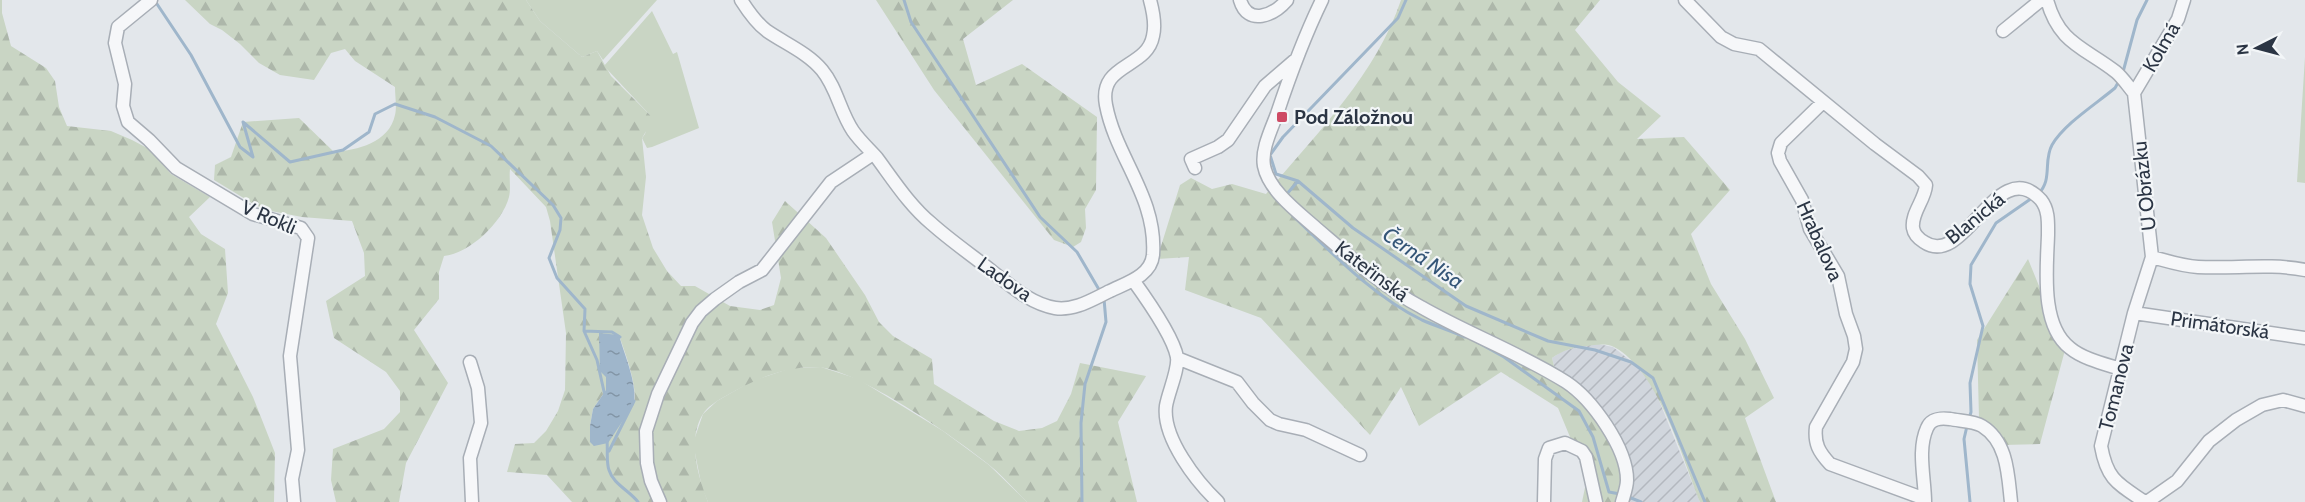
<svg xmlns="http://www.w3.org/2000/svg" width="2305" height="502" viewBox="0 0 2305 502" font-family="Cabin,sans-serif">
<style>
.industrial{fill:url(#industrial-furrows)}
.grass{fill:#c9d5c4}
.forest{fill:url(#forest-firs);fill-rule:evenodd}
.water{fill:url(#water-ripples)}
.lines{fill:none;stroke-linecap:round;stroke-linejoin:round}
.stream{stroke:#9fb6cb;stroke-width:3}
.minor-casing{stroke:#a8aeb6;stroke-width:15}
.minor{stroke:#f6f7f9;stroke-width:12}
.poi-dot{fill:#ce4a64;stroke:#f3f6f8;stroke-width:2}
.labels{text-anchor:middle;stroke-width:4.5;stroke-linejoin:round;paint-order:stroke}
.street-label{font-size:20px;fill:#2b3544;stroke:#f3f6f8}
.poi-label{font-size:20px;font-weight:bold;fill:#2b3544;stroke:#f3f6f8;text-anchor:start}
.water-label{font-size:21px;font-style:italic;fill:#355678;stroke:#f3f6f8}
</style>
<defs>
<pattern id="industrial-furrows" width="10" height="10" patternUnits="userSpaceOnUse" patternTransform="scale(1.5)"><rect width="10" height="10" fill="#d1d6dd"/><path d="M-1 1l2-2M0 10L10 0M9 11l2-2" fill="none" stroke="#b4b8bf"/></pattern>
<pattern id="forest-firs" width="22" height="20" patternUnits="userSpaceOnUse" patternTransform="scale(1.5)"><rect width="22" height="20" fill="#c9d5c4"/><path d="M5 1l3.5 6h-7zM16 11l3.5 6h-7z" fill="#adb7aa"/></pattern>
<pattern id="water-ripples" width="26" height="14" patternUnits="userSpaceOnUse" patternTransform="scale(1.5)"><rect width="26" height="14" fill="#9fb6cb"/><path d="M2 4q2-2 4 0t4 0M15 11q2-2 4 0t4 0" fill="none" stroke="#8295a6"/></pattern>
</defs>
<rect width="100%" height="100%" fill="#e3e7eb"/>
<path class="industrial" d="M1598,344L1613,347L1641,369L1656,393L1700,502H1619L1584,391L1554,366L1552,358L1561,352L1579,346Z"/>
<path class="grass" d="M526,0H657L603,60L597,51L582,57L540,21Z
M652,11L673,54L677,52L699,128L652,147L647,148L642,138L645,134L650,115L604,66Z
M2305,57V183L2297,182Z
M821,367L858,379L943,431L989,465L1027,502H708L702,488L693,443L703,414L717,401L752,381L791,368Z"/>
<path class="forest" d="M0,0H2V13L11,46L46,68L55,81L59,107L67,126L111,131L132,140L151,150L171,174L210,197L189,217L201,234L225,249L228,293L216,324L253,397L275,453L274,502H0Z
M185,0H526L540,21L582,57L597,51L611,76L650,115L651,123L642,138L646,177L642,215L653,248L667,271L681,286H695L730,306L760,310L774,305L781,278L772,222L785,201L826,238L865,295L879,322L893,336L932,359L934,384L994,421L1019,431L1042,428L1057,421L1071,394L1080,363L1146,376L1118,422L1137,502H1027C1014,489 1002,475 988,464C955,437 858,370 818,367C784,366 753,380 724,397C717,401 707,407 703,414C687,439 698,477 708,502H572L547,475L507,472L515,444L534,443L546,431L558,411L565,390L566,333L550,221L546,207L510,169C509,178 511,189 509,197C502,223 470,253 444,256L439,272V299L414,330L448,383L406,463L399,502H336L331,480L333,449L384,429L400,412V391L386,372L334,338L326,301L365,276L364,253L352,221L302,217L271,211L257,206L214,180L215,165L231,157L243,122L299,118L334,152C357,150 389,143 395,115C397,107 395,96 395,87L355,61L345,49L331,53L314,80L280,75L259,63L240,44L222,30L210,24ZM619,335C624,350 640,391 633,405C625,422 605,432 590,442V426L593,409L606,390V377Z
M876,0H1013L963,39L976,85L1022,64L1097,117L1096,190L1085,209L1086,228L1081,242L1073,247L1054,240L934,90Z
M1401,0H1600L1575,30L1618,82L1661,116L1637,139L1684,137L1730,190L1691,234L1711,284L1745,339L1774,398L1745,418L1776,502H1700C1682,457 1658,370 1614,347C1606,343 1595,345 1587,346C1574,347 1563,350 1552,358L1554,366L1584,391L1628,458L1619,502H1582L1587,478L1558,408L1501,372L1419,426L1401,387L1370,435L1261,318L1185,290L1189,257L1157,259L1180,185L1191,178L1212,189L1232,184L1266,194C1316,134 1376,75 1401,0Z
M2028,259L2065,350L2040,444L2002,445L1994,430L1979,418L1977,340Z"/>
<path class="water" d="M599,333L619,335C625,357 637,382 634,404L608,443L594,446L590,442V426L593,409L606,390V377L600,371Z"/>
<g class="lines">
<path class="stream" d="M904,0L911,22L1040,217L1077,252L1101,293
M1406,0L1398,18L1283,137L1270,155L1276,174L1298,181L1353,228L1466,306L1548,341L1595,350L1631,362L1653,378L1705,502
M155,1L191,55L240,147L253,157L243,122L290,162L343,150L369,132L375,114L395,104L435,117L491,146L553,205L561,218L560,230L549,258L557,278L585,309L584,331L597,360L605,396
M2123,72L2137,20L2147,0
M2038,194C2053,180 2043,161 2052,145C2064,124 2096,104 2115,88L2119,81
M1286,195L1298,181
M1293,216C1332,253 1373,296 1422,320C1436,326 1451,331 1465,337
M584,331L612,332L620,337
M1477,342L1504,357L1579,411L1593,437L1609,492L1620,494
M1969,419L1971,412L1970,383L1983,326L1970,284L1971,265L1996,223L2032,198
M1967,426L1964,439L1970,502
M607,441C608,450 606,462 609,470C613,484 630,491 638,502
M609,451L634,401
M1626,496L1641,502
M1082,502L1081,423L1085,384L1106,322L1104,299"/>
<defs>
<path id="minor" d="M151,0L118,27L115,43L125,84L123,106L128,122L149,140L176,168L253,214L301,228L308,238L290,356L298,450L292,479L294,502
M741,0C748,11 756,23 767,31C786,44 808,53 822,70C837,88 840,112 853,131C860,141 869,149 877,158C894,181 910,206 932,224C951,241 973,256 993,272C1011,286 1031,304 1055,308C1075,311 1093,299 1110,291C1126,283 1151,276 1153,255C1157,197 1116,158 1106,105C1098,63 1147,69 1153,36C1156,24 1153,11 1150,0
M1240,0C1248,27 1274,15 1287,0
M1322,0C1304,37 1290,75 1277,114C1271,130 1261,150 1264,166C1269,191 1298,212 1316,228C1350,257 1382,286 1421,307C1468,334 1520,353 1566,382C1592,399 1627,448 1627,480C1627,487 1624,495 1622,502
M1685,0L1721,37L1734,44L1759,49L1875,144L1918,176L1926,185C1925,200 1911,213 1913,228C1914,234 1919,239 1924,242C1965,270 1997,152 2041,200C2049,210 2048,223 2048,235C2047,268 2040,325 2070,348C2083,359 2105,364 2121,369
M2047,0C2059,44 2084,47 2116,72C2123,78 2128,86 2134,93L2152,257L2134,313L2101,446C2107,480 2118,484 2145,502
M2003,31L2041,0
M2134,93L2178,19L2184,0
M1823,102L1781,143L1778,153L1780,161L1802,200L1810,229L1838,276L1846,314L1854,336L1856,349L1853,362L1816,427C1814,444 1819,452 1830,464L1925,499
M1195,168L1191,159L1218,147L1228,140L1265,86L1294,61
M2152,257C2167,261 2182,266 2198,267C2234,269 2269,263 2305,270
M1133,280C1146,298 1173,336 1177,357C1179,369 1168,393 1166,406C1162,438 1197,482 1218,502
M2134,313L2305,338
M1177,358L1237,382L1253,403L1270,420L1279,424L1306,430L1360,455
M470,362L478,388L481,423L470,458L472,502
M660,502L651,481L647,463L646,431L658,394L692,323L701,311L715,299L739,282L762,270L831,182L873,154
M1544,502L1545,459L1549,448L1565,443L1582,451L1586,457L1596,502
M1925,502C1925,479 1917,450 1927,428C1931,418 1941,418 1950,419C1960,421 1974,421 1982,426C2008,442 2008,476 2011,502
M2147,502L2177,481L2209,441L2236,420L2262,405L2283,400L2305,406"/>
</defs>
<use href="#minor" class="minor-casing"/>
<use href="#minor" class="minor"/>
</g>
<rect class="poi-dot" x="1276" y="111" width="12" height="12" rx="3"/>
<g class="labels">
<g class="street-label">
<text transform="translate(2161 47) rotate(-60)" y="7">Kolmá</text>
<text transform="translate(2144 186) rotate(-96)" y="7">U Obrázku</text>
<text transform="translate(269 217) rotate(23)" y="7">V Rokli</text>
<text transform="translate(1975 218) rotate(-39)" y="7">Blanická</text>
<text transform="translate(1820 241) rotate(66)" y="7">Hrabalova</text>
<text transform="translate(1372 271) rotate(37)" y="7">Kateřinská</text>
<text transform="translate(1005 279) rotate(35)" y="7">Ladova</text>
<text transform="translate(2220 325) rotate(8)" y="7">Primátorská</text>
<text transform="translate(2116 387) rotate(-76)" y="7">Tomanova</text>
</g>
<g class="poi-label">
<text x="1294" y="124">Pod Záložnou</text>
</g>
<g class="water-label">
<text transform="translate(1423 258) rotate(34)" y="7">Černá Nisa</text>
</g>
</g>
<g transform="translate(2257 48) rotate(264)" stroke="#f3f6f8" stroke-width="4.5" paint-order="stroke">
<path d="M0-4.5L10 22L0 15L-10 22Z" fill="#2b3544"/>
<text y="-9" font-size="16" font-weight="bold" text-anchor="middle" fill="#2b3544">N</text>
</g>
</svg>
